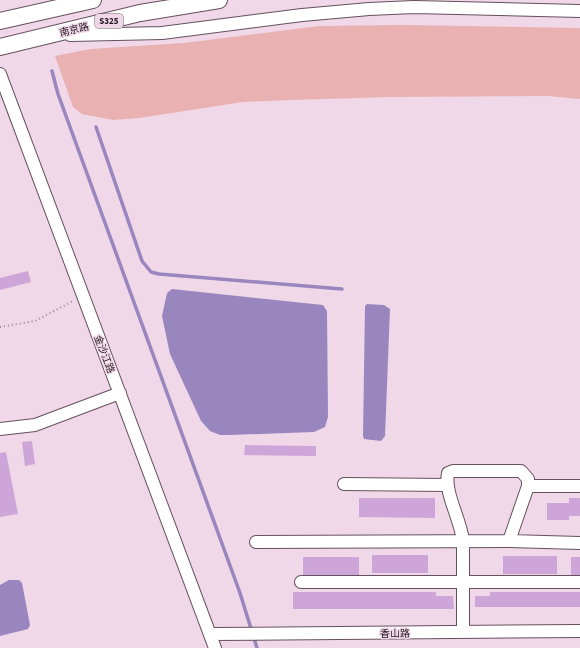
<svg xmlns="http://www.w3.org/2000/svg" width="580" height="648" viewBox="0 0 580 648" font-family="'Source Sans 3','Noto Sans SC',sans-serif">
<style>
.green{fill:#e9b1b1}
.water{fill:#9986be}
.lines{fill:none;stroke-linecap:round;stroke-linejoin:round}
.stream{stroke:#9986be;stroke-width:3.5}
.building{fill:#cea5d8}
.minor-casing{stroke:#65505e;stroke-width:14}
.major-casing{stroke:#65505e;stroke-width:18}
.path{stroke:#978591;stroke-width:2;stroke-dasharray:1 3;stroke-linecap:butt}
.minor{stroke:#fff;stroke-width:12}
.major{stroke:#fff;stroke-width:16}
.labels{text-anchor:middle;stroke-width:3;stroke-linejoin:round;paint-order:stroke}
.shield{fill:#f1d8e8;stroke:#61535c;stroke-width:1}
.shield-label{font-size:9px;font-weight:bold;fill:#231a20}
.street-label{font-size:10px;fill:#231a20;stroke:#f1d8e8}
</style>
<rect width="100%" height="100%" fill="#f1d8e8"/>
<path class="green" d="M403,25L580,28V99L548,96L389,97L292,100L243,102L139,118L113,120L82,114L73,107L55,56L90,49L184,43L319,26Z"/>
<path class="water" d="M172,289L323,305L327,311L328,417L325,427L314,432L230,435H220L210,431L201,421L170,354L162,316L167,293Z
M367,304L384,305L390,309L385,436L381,441L364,439L363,436L365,306Z
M9,580H19L22,583L30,625L28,629L0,636V585Z"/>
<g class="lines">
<path class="stream" d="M52,71L58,94L240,593L257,648
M96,127L142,261L151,272L159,274L342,289"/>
</g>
<path class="building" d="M28,271L31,282L0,290V278Z
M32,441L35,464L25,466L22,442Z
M245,445L316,446V456L244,455Z
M6,452L18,514L0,517V453Z
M359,498H435V518L359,517Z
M569,498H580V516H569V520H547V503H569Z
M372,555H428V573H372Z
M503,556H557V574H503Z
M303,557H359V575H303Z
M571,557H580V575H571Z
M293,592H436V596H453L454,609H293Z
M490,592H580V607H475V596H490Z"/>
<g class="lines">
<defs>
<path id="minor" d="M70,35L162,33L302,15L369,9L414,7L580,11
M0,74L215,648
M0,429L35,425L120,393
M344,484L447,485
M528,486H580
M509,541L580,543
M256,542L509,541L528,486V479L521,471H453L448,473C444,493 461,520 463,541V632
M301,582H580
M210,634L580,631"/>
<path id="major" d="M0,21L93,0
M0,47L140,13L219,0"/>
</defs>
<use href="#minor" class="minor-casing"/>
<use href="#major" class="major-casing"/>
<path class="path" d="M0,327L35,321L73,301"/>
<use href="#minor" class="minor"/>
<use href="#major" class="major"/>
</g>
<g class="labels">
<rect class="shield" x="95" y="14" width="28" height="14" rx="3"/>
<g class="shield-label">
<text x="109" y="24">S325</text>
</g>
<g class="street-label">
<text transform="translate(74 29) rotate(-14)" y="4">南京路</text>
<text transform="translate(105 354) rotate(69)" y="4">金沙江路</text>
<text transform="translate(395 633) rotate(-1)" y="4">香山路</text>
</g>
</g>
</svg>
